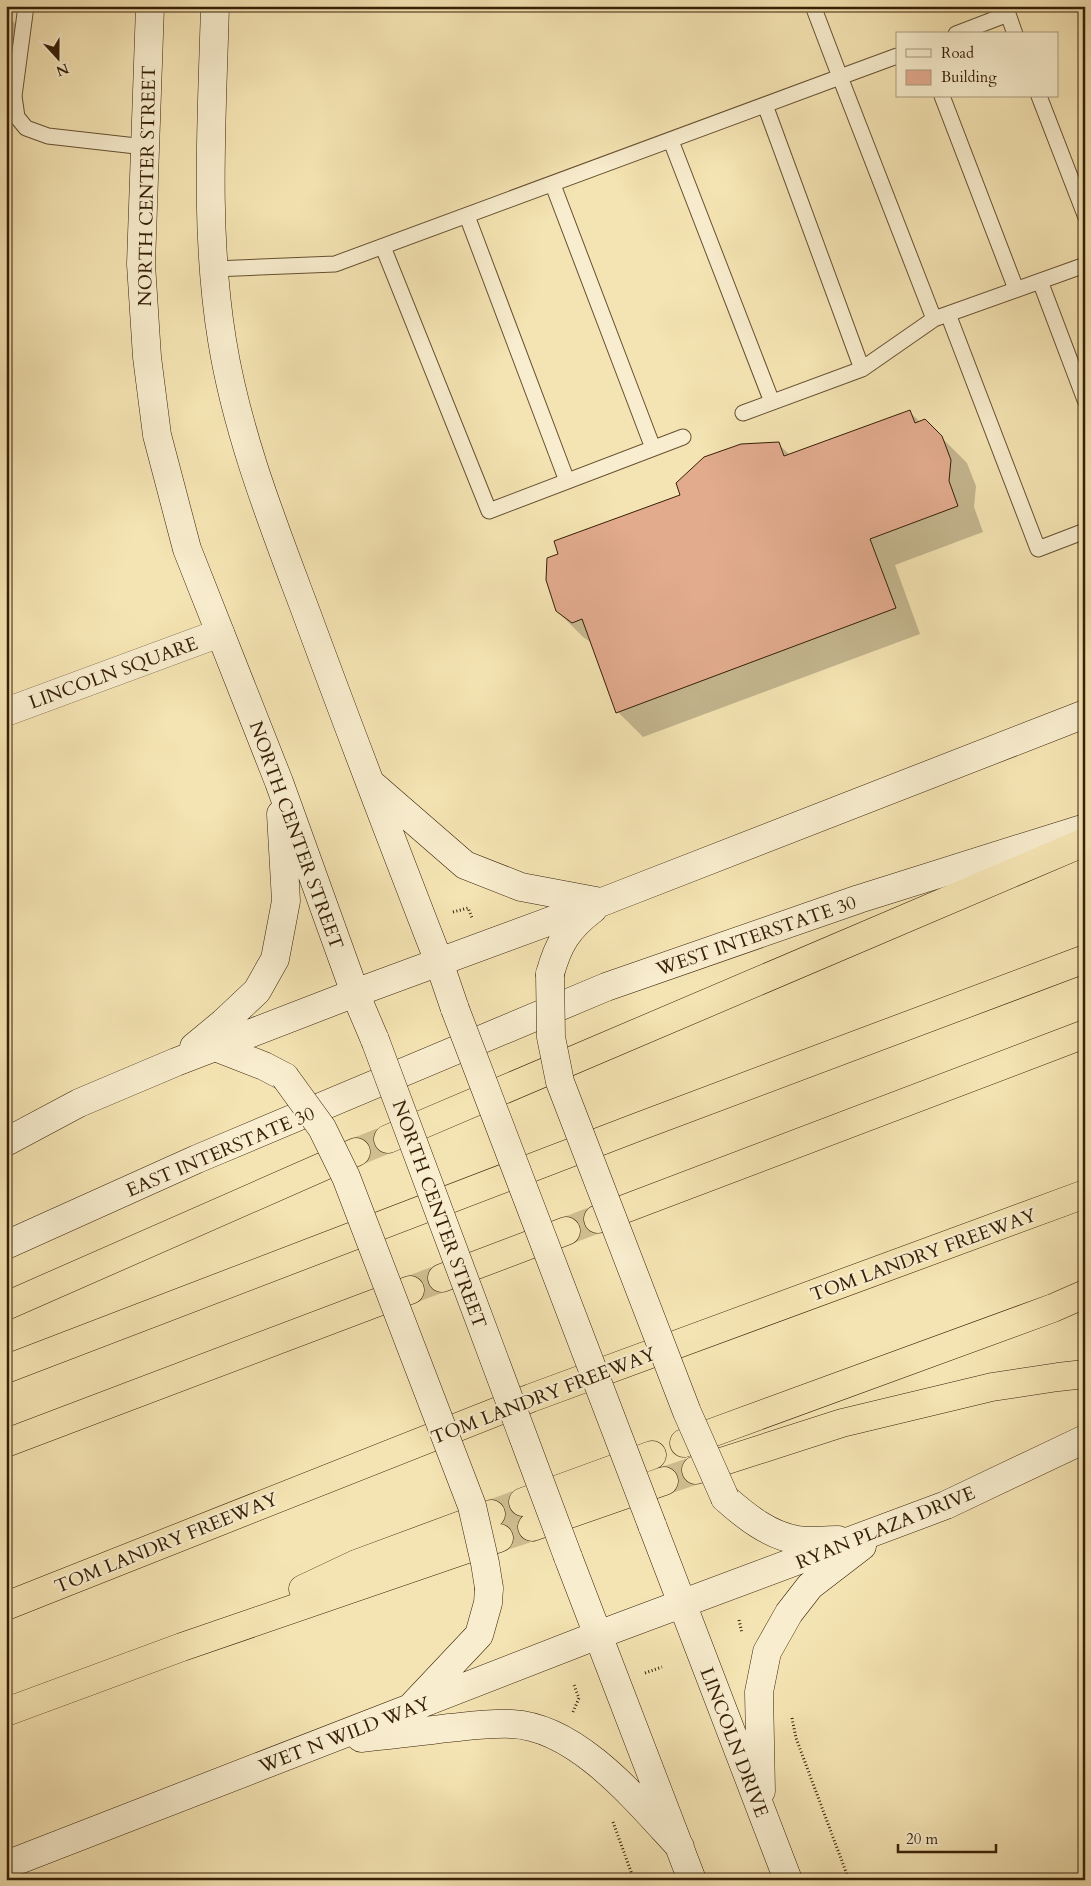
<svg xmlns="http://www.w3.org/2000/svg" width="1091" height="1886" viewBox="0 0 1091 1886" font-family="Cardo,serif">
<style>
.shadow{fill:#0003}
.building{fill:#e2ab8e;stroke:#361f06}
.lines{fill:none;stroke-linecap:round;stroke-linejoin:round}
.motorway-tunnel{stroke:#cfbd90;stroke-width:28;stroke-dasharray:28 14;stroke-linecap:butt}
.service-casing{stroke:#665031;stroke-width:17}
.minor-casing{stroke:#665031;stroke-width:29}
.secondary-casing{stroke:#361f06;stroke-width:29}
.motorway-casing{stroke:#361f06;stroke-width:29}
.path{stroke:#361f06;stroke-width:3;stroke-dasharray:1 2.5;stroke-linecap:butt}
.service{stroke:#f8edce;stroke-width:15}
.minor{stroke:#f8edce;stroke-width:28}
.secondary{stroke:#f8edce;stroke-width:28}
.motorway{stroke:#f5e4b3;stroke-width:28}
.secondary-bridge-casing{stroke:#361f06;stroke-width:29;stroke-linecap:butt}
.secondary-bridge{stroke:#f8edce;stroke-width:28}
.labels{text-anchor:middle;stroke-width:4.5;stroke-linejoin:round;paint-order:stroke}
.street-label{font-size:19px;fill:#361f06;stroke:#f8edce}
</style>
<rect width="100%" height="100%" fill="#f5e4b3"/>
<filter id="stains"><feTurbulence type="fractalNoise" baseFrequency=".004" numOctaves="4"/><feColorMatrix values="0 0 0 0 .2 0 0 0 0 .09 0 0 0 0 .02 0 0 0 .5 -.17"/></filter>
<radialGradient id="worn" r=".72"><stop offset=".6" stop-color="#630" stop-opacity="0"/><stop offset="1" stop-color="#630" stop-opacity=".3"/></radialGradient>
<path class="shadow" d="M6,15L13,21L27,45L6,147Z
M910,412L920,422L925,421L967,463L976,486L974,507L983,532L895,565L920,634L643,737L618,712L592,643L583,637L557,611L681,496L778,444L790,455Z"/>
<path class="building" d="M910,410L915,423L925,419L942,436L951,460L949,481L958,506L870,539L896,608L616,713L582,619L572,623L556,611L546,580L547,558L558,554L554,541L680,495L676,483L704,457L741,444L779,442L784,456Z"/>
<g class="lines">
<path class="motorway-tunnel" d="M356,1152L388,1139
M566,1231L598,1219
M410,1290L442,1278
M664,1481L696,1470
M491,1514L523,1502
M499,1538L532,1527"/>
<defs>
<path id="service" d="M26,6L14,96L17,117L26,128L48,136L145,147
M956,34L1008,14L1015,34
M897,56L840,77L934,319L1085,265
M942,96L1016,289
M1039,96L1085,215
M765,105L862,369
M671,141L772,402
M553,185L653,448
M467,216L567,481
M383,247L489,511L683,437
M214,269L335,264L840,77L813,6
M1040,281L1085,400
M948,314L1038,549L1085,531
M743,413L862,369L934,319"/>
<path id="minor" d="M6,712L220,633"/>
<path id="secondary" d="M150,6L141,264L147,357L157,435L187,549L279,782L355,993L375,1040
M215,6C212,117 204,230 222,340C237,434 273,524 306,612C349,729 394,846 439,962L455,1009
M374,786L465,865L521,887L601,902
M550,974C558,944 568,928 593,909
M194,1047L223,1023L257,991L275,959L286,901L281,814
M215,1047L264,1066L285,1077
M6,1142L79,1103L176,1062L355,993L602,902L1085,714
M6,1245L197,1159L606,987L859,899L1085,828
M725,1498C745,1516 770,1536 798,1540C811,1542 825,1540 838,1540
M652,1525L788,1880
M568,1557L692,1880
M413,1705L479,1635L488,1603L489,1588
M361,1738C390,1735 419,1732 448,1728C469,1726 491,1723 512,1724C578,1727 638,1802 680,1847
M761,1791L759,1692L767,1652L789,1613L810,1586L862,1546
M6,1865L598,1635L946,1505L1085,1439"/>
<path id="motorway" d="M388,1139L1085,842
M598,1219L1085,1034
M442,1278L566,1231
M6,1306L356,1152
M6,1369L635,1128L1085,959
M6,1443L410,1290
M684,1443L1053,1308L1085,1294
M696,1470L842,1423L992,1387L1058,1377L1085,1374
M523,1502L652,1455
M532,1527L664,1481
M303,1589L356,1564L491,1514
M6,1606L531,1398L1085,1194
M6,1712L182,1647L499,1538"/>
</defs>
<use href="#service" class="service-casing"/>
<use href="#minor" class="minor-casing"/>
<use href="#secondary" class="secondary-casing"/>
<use href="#motorway" class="motorway-casing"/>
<path class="path" d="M453,912L468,908L472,918
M739,1620L742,1633
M645,1673L662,1667
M573,1712L579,1698L574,1685
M792,1718L796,1738L849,1880
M613,1822L634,1880"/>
<use href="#service" class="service"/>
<use href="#minor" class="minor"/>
<use href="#secondary" class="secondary"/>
<use href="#motorway" class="motorway"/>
<defs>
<path id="secondary-bridge" d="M550,974L551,1037L560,1082L687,1412L725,1498
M455,1009L652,1525
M375,1040L568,1557
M285,1077L322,1128L346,1177L472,1506L485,1563L489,1588"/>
</defs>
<use href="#secondary-bridge" class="secondary-bridge-casing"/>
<use href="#secondary-bridge" class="secondary-bridge"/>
</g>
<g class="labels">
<g class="street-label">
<text transform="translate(146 186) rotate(-89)" y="7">NORTH CENTER STREET</text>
<text transform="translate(113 672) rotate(-20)" y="7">LINCOLN SQUARE</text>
<text transform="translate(297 835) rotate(70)" y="7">NORTH CENTER STREET</text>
<text transform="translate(756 935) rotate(-19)" y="7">WEST INTERSTATE 30</text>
<text transform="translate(220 1151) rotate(-23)" y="7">EAST INTERSTATE 30</text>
<text transform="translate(440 1214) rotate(70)" y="7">NORTH CENTER STREET</text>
<text transform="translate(923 1254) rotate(-20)" y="7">TOM LANDRY FREEWAY</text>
<text transform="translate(543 1395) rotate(-21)" y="7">TOM LANDRY FREEWAY</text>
<text transform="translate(885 1527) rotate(-22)" y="7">RYAN PLAZA DRIVE</text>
<text transform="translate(166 1542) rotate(-22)" y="7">TOM LANDRY FREEWAY</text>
<text transform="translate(344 1734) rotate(-21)" y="7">WET N WILD WAY</text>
<text transform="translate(735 1742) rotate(69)" y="7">LINCOLN DRIVE</text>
</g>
</g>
<rect width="1091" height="1886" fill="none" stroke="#f5e4b3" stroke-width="25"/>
<rect x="8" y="8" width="1076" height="1871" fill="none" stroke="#361f06" stroke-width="2.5"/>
<rect x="12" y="12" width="1066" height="1861" fill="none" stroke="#361f06"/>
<rect x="896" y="32" width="162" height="65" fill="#f8edce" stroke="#aa9b7e"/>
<rect x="906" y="49" width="25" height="8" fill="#f8edce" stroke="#aa9b7e"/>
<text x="941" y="58" font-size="15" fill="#361f06">Road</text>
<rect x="906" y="70" width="25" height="15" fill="#e2ab8e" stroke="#aa9b7e"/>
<text x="941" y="82" font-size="15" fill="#361f06">Building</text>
<g transform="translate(58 58) rotate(159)" stroke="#f8edce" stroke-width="4" paint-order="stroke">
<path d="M0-4L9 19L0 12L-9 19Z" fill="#361f06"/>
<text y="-8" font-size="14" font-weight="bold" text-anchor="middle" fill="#361f06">N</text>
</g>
<path d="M898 1844v8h98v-8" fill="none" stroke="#361f06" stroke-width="2.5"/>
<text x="906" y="1844" font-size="15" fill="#361f06" stroke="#f8edce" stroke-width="4" paint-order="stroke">20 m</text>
<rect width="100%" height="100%" filter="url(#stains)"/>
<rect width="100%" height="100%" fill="url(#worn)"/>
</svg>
